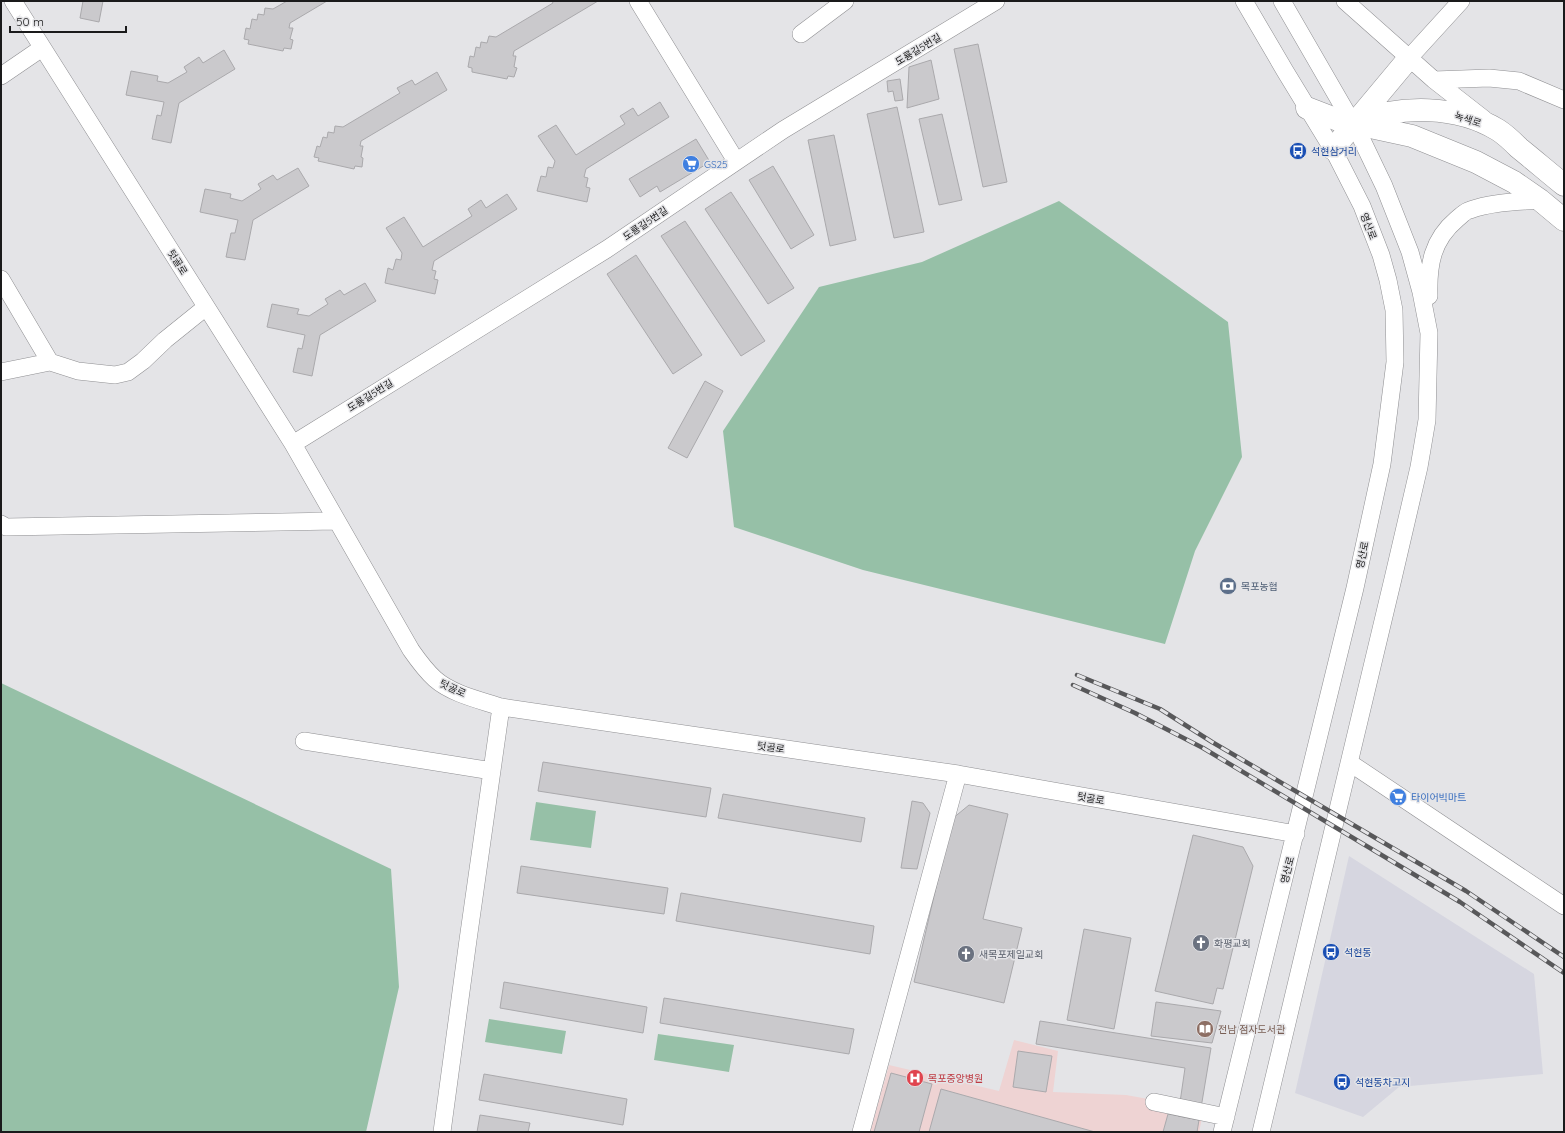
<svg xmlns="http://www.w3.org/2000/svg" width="1565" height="1133" viewBox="0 0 1565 1133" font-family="Quicksand,'Noto Sans KR',sans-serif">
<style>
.built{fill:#d6d6e0}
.medical{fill:#eed3d3}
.green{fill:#96c0a7}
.building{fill:#cac9cc;stroke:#aaa9ac}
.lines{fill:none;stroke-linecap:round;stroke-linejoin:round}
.minor-casing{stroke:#8f8f92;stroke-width:18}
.major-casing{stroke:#8f8f92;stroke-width:23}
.minor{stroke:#fff;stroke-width:17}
.major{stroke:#fff;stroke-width:22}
.rail-casing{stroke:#58585a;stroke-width:4.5}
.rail{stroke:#e4e4e7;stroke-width:3;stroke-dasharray:9;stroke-linecap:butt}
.labels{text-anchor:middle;stroke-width:3;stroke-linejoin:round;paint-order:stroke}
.street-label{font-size:10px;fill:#1a1a1b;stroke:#e4e4e7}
.transit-label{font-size:10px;fill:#164399;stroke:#e4e4e7;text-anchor:start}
.shop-label{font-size:10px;fill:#366cbe;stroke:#e4e4e7;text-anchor:start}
.service-label{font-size:10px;fill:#4e5e75;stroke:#e4e4e7;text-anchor:start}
.worship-label{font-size:10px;fill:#5b616d;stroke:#e4e4e7;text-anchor:start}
.education-label{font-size:10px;fill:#785e54;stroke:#e4e4e7;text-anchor:start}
.health-label{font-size:10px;fill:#be3a42;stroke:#e4e4e7;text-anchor:start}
</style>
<rect width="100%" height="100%" fill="#e4e4e7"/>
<path class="built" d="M1349,856L1534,974L1543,1074L1399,1087L1363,1117L1295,1093Z"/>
<path class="medical" d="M1014,1040L1058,1051L1053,1092L1126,1095L1204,1109L1199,1132H870L889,1065L999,1091Z"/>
<path class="green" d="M1059,201L1228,322L1242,457L1195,551L1165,644L863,570L734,527L723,431L819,287L922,262Z
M1,683L391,869L399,987L366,1132H1Z
M536,802L596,811L591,848L530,840Z
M489,1019L566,1031L562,1054L485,1042Z
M658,1034L734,1045L729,1072L654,1060Z"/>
<path class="building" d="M83,1H103L99,22L80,18Z
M287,1H327L290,23L289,28H293L290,39L293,40L291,49L284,48L283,51L248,44L249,40L244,39L246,28L250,29L252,19L257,20L258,14L264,15L265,8L273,9Z
M552,1H598L514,51L513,56H516L514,67L517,68L514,77L508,76L507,79L472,72V68L468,67L470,56L474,57L476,47L480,48L481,42L487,43L489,36L496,37L553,3Z
M978,44L1007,182L983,187L954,49Z
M224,50L235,69L179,103L171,143L152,139L157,115L161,116L164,102L126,95L131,71L158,76L157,81L168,83L187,72L184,67L199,57L203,63Z
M931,60L939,99L907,108L909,67Z
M437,72L447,90L361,141L360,146H363L361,157L363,158L362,167L355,166L354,169L318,161L319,158L314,157L317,146L320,147L323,137L327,138L328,132L334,133L335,126L343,127L400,93L397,88L412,80L415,85Z
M900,79L903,100L895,101L893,91L888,92L887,81Z
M660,102L669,117L586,169L584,177L588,178L586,187L590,188L587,202L537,191L541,176L546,177L548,167L553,168L555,161L538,136L556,125L576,155L625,124L620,116L633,108L638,116Z
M897,107L924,232L894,238L867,114Z
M942,114L962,200L939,205L919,119Z
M834,135L856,240L830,246L808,140Z
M696,139L710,162L660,192L657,186L640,197L629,179Z
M773,166L814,235L791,249L749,180Z
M298,168L309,186L253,220L245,260L226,257L231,233H235L238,220L200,212L205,189L231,194L230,198L242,201L261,189L258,184L273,175L277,180Z
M731,192L794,288L768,304L705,209Z
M507,194L517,209L434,261L432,270L436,271L434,279L438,280L435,294L385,283L388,268L393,270L396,259L401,260L402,253L386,228L404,217L423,247L472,216L468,209L481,200L486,208Z
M685,221L765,341L741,356L661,236Z
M636,255L702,355L673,374L607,274Z
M365,283L376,301L320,335L312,376L293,372L298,348L302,349L305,335L267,327L272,304L299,309L297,314L309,316L328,304L325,299L340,290L344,295Z
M705,381L723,391L687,458L668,448Z
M543,762L711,788L706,817L538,791Z
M723,794L865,818L861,842L718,818Z
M912,801L923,803L930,813L917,869L901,868Z
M969,805L1008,814L983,919L1022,928L1004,1003L914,982L952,819Z
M1193,835L1243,847L1253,866L1223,989L1217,988L1213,1004L1155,991Z
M521,866L668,888L664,914L517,893Z
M681,893L874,926L870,954L676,921Z
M1084,929L1131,938L1114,1029L1067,1020Z
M504,982L647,1007L643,1033L500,1008Z
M664,998L854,1029L849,1054L660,1023Z
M1156,1002L1221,1011L1212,1043L1151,1036Z
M1040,1021L1211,1048L1199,1120L1178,1116L1185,1068L1036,1044Z
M1018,1051L1052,1056L1046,1092L1013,1087Z
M891,1073L932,1084L919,1132H874Z
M484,1074L627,1099L623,1125L479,1100Z
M941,1089L1095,1132H929Z
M1168,1114L1199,1120L1197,1132H1163Z
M480,1115L530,1123L528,1132H477Z"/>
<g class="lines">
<defs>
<path id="minor" d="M13,1L293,444L411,650C418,660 425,670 435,679C452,694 480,700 501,707L958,774L1296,834
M638,1L736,161
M1345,1L1434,80L1484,119
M801,34L845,1
M1409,58L1461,1
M1,76L42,48
M1434,80L1489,78L1519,81L1564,100
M1,279L50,362L1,372
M1429,296C1428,265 1432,240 1457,219C1461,216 1465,211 1470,210C1492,202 1516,202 1540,200
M50,362L78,371L115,375L128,372L143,361L165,340L206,307
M293,444L607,249L783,130L996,1
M1,524L6,527L336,521
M304,741L492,771
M1350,763L1564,906
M1154,1102L1226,1117
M442,1132L468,940L501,707
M861,1132L958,774
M1222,1132L1355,588L1382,464L1395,362L1394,310L1388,280L1381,255L1362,206L1335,153L1285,71L1244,1
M1261,1132C1313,910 1368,689 1419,467L1427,420L1429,333L1421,292L1410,252L1384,186L1360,136L1282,1"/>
<path id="major" d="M1307,108L1338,120L1412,136L1476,162L1514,182L1540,200L1564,220
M1356,122C1401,105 1457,105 1498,130C1506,135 1513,142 1519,148C1534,160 1549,173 1564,185
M1333,149L1409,58"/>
</defs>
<use href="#minor" class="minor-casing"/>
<use href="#major" class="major-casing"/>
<use href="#minor" class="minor"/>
<use href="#major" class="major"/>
<defs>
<path id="rail" d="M1077,675L1160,709L1212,742L1466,891L1564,957
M1073,685L1135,713L1203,748L1460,902L1564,973"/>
</defs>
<use href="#rail" class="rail-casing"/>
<use href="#rail" class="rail"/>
</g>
<defs>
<symbol id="bus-disc" viewBox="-11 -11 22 22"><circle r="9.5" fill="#1a4fb4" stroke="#e4e4e7"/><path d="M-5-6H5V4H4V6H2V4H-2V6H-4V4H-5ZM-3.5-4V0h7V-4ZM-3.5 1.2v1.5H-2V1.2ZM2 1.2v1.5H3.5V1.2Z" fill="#fff"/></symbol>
<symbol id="supermarket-disc" viewBox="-11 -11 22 22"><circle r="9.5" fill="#3f7fe0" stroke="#e4e4e7"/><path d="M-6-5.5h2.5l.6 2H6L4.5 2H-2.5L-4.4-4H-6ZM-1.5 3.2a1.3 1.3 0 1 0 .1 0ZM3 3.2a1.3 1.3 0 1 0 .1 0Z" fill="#fff"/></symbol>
<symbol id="bank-disc" viewBox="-11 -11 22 22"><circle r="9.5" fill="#5c6f8a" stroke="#e4e4e7"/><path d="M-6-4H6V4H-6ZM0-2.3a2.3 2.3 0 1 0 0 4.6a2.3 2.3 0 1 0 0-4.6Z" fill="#fff"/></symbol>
<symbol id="church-disc" viewBox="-11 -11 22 22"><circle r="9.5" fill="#6b7280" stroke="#e4e4e7"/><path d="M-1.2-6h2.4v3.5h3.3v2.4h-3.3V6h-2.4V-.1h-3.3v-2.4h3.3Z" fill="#fff"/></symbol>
<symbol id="library-disc" viewBox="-11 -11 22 22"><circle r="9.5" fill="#8d6e63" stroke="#e4e4e7"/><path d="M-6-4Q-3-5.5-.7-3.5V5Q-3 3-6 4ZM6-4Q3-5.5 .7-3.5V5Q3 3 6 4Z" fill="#fff"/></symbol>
<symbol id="hospital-disc" viewBox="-11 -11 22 22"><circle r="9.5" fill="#e0444e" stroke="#e4e4e7"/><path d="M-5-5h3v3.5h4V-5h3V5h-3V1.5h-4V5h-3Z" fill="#fff"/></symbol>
</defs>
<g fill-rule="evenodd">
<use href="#bus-disc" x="1288" y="141" width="20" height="20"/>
<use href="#supermarket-disc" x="681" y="154" width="20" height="20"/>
<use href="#bank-disc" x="1218" y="576" width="20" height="20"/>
<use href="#supermarket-disc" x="1388" y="787" width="20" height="20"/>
<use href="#church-disc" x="1191" y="933" width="20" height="20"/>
<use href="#bus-disc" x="1321" y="942" width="20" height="20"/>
<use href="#church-disc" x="956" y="944" width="20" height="20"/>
<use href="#library-disc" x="1195" y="1019" width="20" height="20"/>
<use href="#hospital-disc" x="905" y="1068" width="20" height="20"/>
<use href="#bus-disc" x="1332" y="1072" width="20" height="20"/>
</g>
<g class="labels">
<g class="street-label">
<text transform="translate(918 49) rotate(-31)" y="4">도룡길5번길</text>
<text transform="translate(1468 119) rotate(18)" y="4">녹색로</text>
<text transform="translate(645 223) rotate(-34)" y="4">도룡길5번길</text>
<text transform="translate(1369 226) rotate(69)" y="4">영산로</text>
<text transform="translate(178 262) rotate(58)" y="4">텃골로</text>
<text transform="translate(370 395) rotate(-32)" y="4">도룡길5번길</text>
<text transform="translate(1362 555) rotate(-78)" y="4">영산로</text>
<text transform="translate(453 688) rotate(25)" y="4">텃골로</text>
<text transform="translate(771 747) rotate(8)" y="4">텃골로</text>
<text transform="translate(1091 798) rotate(10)" y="4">텃골로</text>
<text transform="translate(1287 870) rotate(-76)" y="4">영산로</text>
</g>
<g class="transit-label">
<text x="1311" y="155">석현삼거리</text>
<text x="1344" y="956">석현동</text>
<text x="1355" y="1086">석현동차고지</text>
</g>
<g class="shop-label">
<text x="704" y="168">GS25</text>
<text x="1411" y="801">타이어빅마트</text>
</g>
<g class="service-label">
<text x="1241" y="590">목포농협</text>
</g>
<g class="worship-label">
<text x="1214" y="947">화평교회</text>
<text x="979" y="958">새목포제일교회</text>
</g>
<g class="education-label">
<text x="1218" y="1033">전남 점자도서관</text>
</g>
<g class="health-label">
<text x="928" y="1082">목포중앙병원</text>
</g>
</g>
<rect width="1565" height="1133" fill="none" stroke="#1a1a1b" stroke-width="4"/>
<path d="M10 26v6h116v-6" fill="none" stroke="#1a1a1b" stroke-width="2"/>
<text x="16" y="26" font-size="12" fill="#1a1a1b" stroke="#e4e4e7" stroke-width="3" paint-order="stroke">50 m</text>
</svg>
